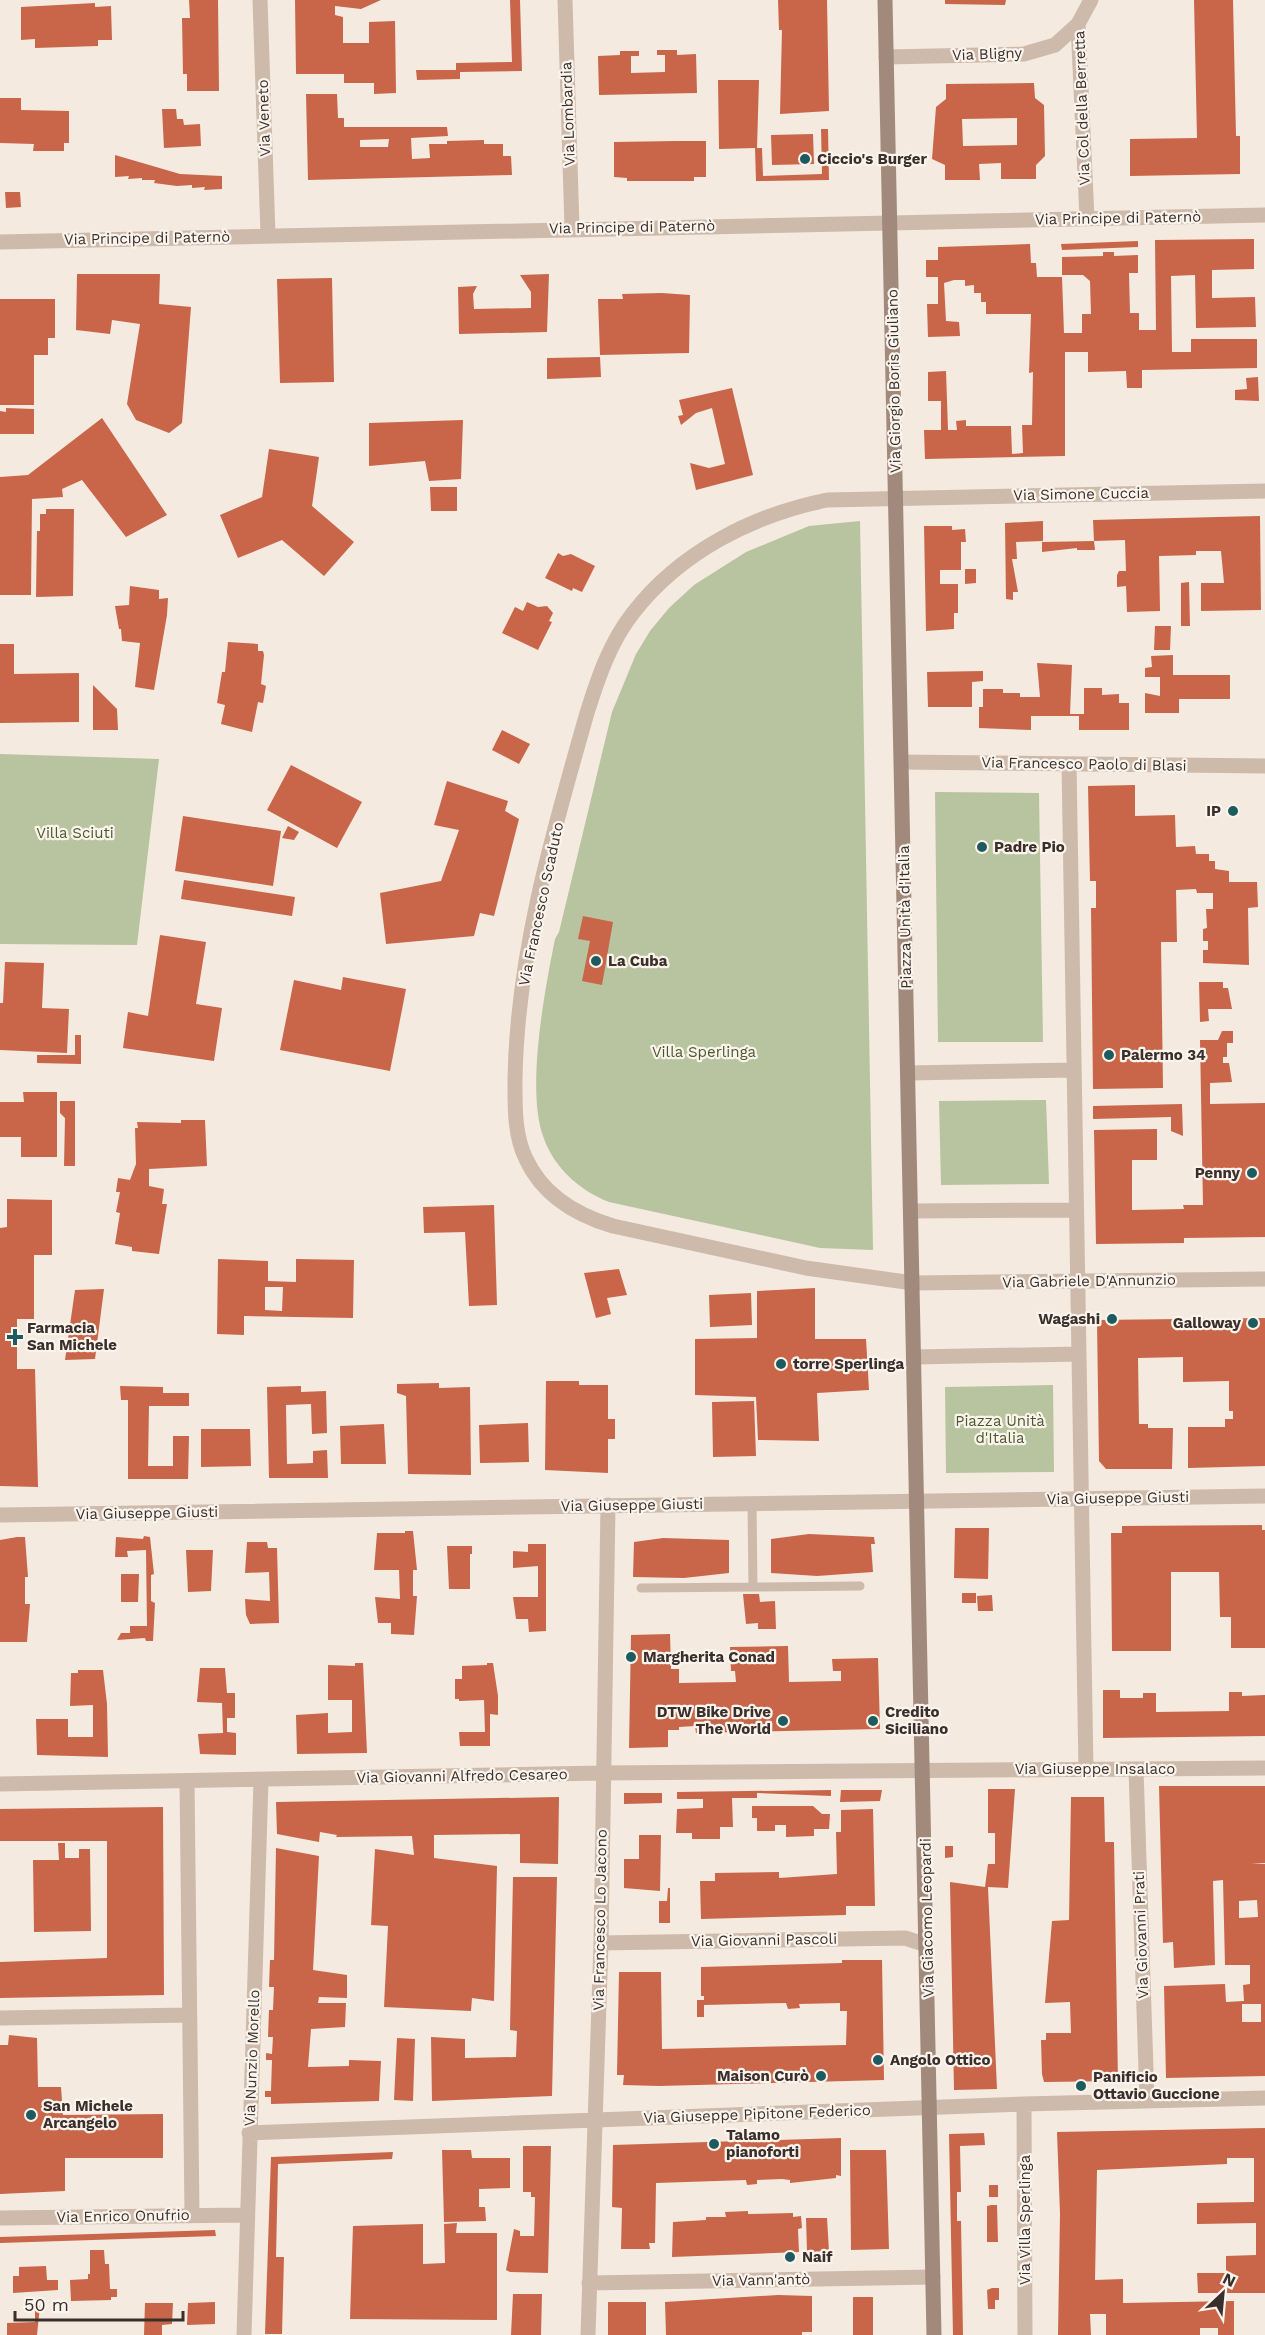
<svg xmlns="http://www.w3.org/2000/svg" width="1265" height="2335" viewBox="0 0 1265 2335" font-family="'Work Sans',sans-serif">
<style>
.green{fill:#b8c49f}
.building{fill:#c96549;fill-rule:evenodd}
.lines{fill:none;stroke-linecap:round;stroke-linejoin:round}
.lane{stroke:#cdbaab;stroke-width:9}
.street{stroke:#cdbaab;stroke-width:15}
.secondary{stroke:#a1897c;stroke-width:15}
.poi-dot{fill:#1e5b5e;stroke:#fbf4ed;stroke-width:2}
.labels{text-anchor:middle;stroke-width:4.5;stroke-linejoin:round;paint-order:stroke}
.street-label{font-size:15px;fill:#3b2f2b;stroke:#fbf4ed}
.poi-label{font-size:15px;font-weight:bold;fill:#3b2f2b;stroke:#fbf4ed;text-anchor:start}
.park-label{font-size:15px;fill:#4b5a2d;stroke:#fbf4ed}
</style>
<rect width="100%" height="100%" fill="#f4eae0"/>
<path class="green" d="M860,521L873,1250L820,1248L609,1202C579,1190 554,1168 543,1136C526,1088 545,989 555,939L559,932L612,712L636,654L650,631L669,608L694,585L746,552L809,526Z
M0,754L159,759L137,945L0,944Z
M935,792L1039,793L1043,1042H938Z
M1046,1100L1049,1184L941,1185L939,1101Z
M1053,1385L1054,1472L946,1473L945,1387Z"/>
<path class="building" d="M189,0H218L219,91H187V74H183L182,18H190Z
M295,0H381L361,9L335,6V15L343,17V43H369V22L395,21L396,93L374,94V83H344V74H296Z
M510,0H520L522,71L460,72V79L417,80L416,70H456V63L512,62Z
M778,0H827L829,111L780,114L782,30H779Z
M945,0H1006L1005,5L945,4Z
M1194,0H1233L1236,136H1240V174L1130,176V139L1197,138Z
M95,3V7L111,6L112,40H98V46L35,48V39L21,40V7Z
M657,50H677V55L696,54L697,93L599,95L598,56L620,55V51H639V56H631V73L665,72V55H657Z
M718,80H759L757,148H762L763,176L822,174L821,129H828L829,180L756,181L755,148L719,149Z
M1034,83L1035,98L1044,105L1045,156L1036,165V179H1001V163L979,164L980,180H945V165L932,159L936,107L946,99V84ZM1017,118V145L963,146L962,119Z
M306,94H337L338,118H344V127H447L448,136L411,138L412,159L430,158L429,144H447V141L484,140V144H503V156H511L512,175L308,180ZM389,139L388,147H360V140Z
M0,98H21V110L69,111V143H64V151H33L34,144L0,143Z
M162,109H176L177,119H183L184,125L200,124L201,146L164,148Z
M813,134L814,164L772,165L771,135Z
M676,141H706V177H694V181H627V178L614,177V142Z
M115,155L180,174L222,176V189L204,190L205,187L192,188V185L177,186L154,183L155,180H142V178L128,179L129,176L115,177Z
M5,192H20L21,207L6,208Z
M1254,239V269L1212,270V298L1255,297L1256,327L1196,328L1195,275L1171,276L1172,352H1191V339H1257V368L1142,370V388H1127L1126,371L1088,372V352H1065V456L925,459L924,430H941V401H928V372L946,371L948,430H957L956,421L966,420V426H1011L1012,454L1023,453L1022,425H1032L1033,372L1029,373L1031,314H986V302H981V293H974V285L965,286V280H954L944,283L946,321L959,322L960,336L928,337L927,304H938V277H926V260H938V247L1030,244L1031,263H1036L1037,277H1062L1064,333H1082V314H1091L1090,281L1083,275H1062V257L1103,256V252H1114V256L1138,255V273H1129L1130,313H1139V330H1156L1155,240Z
M1138,241V247L1062,250L1061,244Z
M77,274H160L159,304L191,307L182,423L169,433L136,420L127,404L140,324L112,320L110,334L76,330Z
M549,274L547,332L459,334L458,287L477,286L473,294L474,309L531,308V292L520,275Z
M332,278L334,382L280,383L277,279Z
M662,293L690,295L689,353L600,355L598,299H623L622,294Z
M0,299H55V338H48V355H34V405H0Z
M600,357L601,377L547,379V358Z
M1258,377L1259,401L1235,400V390L1247,389L1246,378Z
M732,388L753,475L696,490L690,463L709,468L725,464L712,408L696,413L681,425L678,416L683,415L679,400Z
M6,408L34,409V434H0V411L6,412Z
M102,418L167,515L126,537L82,480L62,489L63,497L32,499L31,595H0V477L28,475Z
M463,420L461,479L429,481L425,461L369,466V423Z
M269,449L319,457L312,506L354,542L324,576L282,540L238,558L220,515L262,497Z
M430,487H457V511H431Z
M46,509H74L73,596L36,597L37,531H40V514H46Z
M1260,516L1261,610L1201,611V583H1224L1221,551H1196V555L1159,556L1160,611L1127,612L1126,586L1117,587V575L1119,571H1126L1125,540L1094,541L1093,520Z
M1043,521V541L1016,542L1017,559H1012L1018,592H1013V600L1006,599L1005,523Z
M924,526H952V530L965,529L966,542H961V570H940V584H958V613H954V629L926,631Z
M1094,541L1095,550H1077V548L1042,552V542Z
M558,553L563,556L571,554L595,566L582,592L573,588L572,591L545,578Z
M965,569H976V583L965,584Z
M1189,582L1190,626H1181V583Z
M130,586L159,590V599L168,598L167,615L154,690L135,687L140,643L122,641L121,629H119L115,606L129,605Z
M527,602L538,607L547,606L553,613L549,621L552,622L538,650L502,633L515,607L523,611Z
M1155,626H1171L1170,650H1154Z
M228,642L258,644V651H263L264,655L261,684L266,686L263,703L258,702L252,732L221,724L225,705L217,703L222,672H225Z
M0,644H14V674L79,673V722L0,723Z
M1173,655V675H1230V699H1179V713H1145V693L1160,696V677H1145V668L1152,667L1151,656Z
M1037,663L1072,665L1070,714H1084V688H1102V695L1119,694V703H1129V730H1079V716H1031V730L979,728V707H983V689H1003V693H1020V697H1040Z
M983,671V681L972,682V707H928L927,672Z
M93,685L117,709L118,730H93Z
M502,730L530,744L519,764L492,750Z
M291,765L362,802L337,848L267,810Z
M447,781L508,801L505,811L519,819L494,916L480,913L474,936L386,944L380,893L441,881L459,830L434,825Z
M1135,785V816L1175,815L1176,847L1195,846L1196,854H1209V861H1215V869L1229,871V882H1257L1258,907L1248,908L1249,965L1203,963V950H1208V941H1203V929L1207,928L1206,909H1213V893H1197L1196,889L1176,890L1177,942H1161L1163,1088L1093,1089L1091,908H1096V881H1090L1088,786Z
M183,816L281,831L273,886L175,871Z
M288,826L299,832L294,840L282,838Z
M184,880L295,897L292,916L181,899Z
M583,916L613,922L602,985L582,981L590,941L578,939Z
M160,935L206,942L196,1004L222,1008L214,1061L123,1048L128,1012L148,1016Z
M5,962L44,963L42,1008L69,1009L67,1053L0,1050V1003H3Z
M343,977L406,989L390,1071L280,1050L294,980L341,990Z
M1199,982H1223V988H1228L1232,1009H1208L1209,1021L1200,1022Z
M1222,1031H1233V1043H1227V1057H1223V1063H1229L1232,1082L1210,1083V1104L1265,1103V1237L1184,1238V1243L1096,1244L1094,1130L1157,1129V1160H1132V1210L1184,1209L1183,1205H1203L1200,1040H1218Z
M75,1035H81V1064L37,1063V1055H75Z
M23,1092H57V1157H21V1137H0V1102H24Z
M60,1101H75V1166H64L65,1118L60,1113Z
M1182,1104L1183,1136L1171,1131V1117L1093,1119V1106Z
M181,1120H205L207,1166L149,1169V1186L164,1189L162,1204H167L159,1254L132,1251V1247L115,1244L120,1213L116,1212L120,1192H116L118,1178L130,1180L136,1164L135,1128H138L137,1122L181,1123Z
M7,1199L52,1200V1255H34V1319H17V1369H35L38,1487L0,1486V1228L7,1227Z
M494,1205L497,1305L469,1306L465,1232L424,1233L423,1207Z
M218,1259L268,1261V1281L296,1282V1259L354,1260L353,1318L244,1316V1335L217,1334ZM265,1287H283L282,1311L265,1310Z
M619,1269L627,1295L607,1298L611,1314L596,1318L584,1273Z
M815,1288V1339H866L869,1390L817,1393L819,1441L758,1440L756,1397L695,1395V1339L757,1338V1291Z
M104,1289L95,1359L65,1360L75,1290Z
M751,1293L752,1325L710,1327L709,1295Z
M1265,1318V1466L1188,1468V1427H1225V1419H1233V1411H1229V1381L1183,1382V1357L1138,1358L1139,1424H1148V1428H1173L1172,1469H1106L1099,1461L1097,1320Z
M546,1381H579V1385H608V1419H615V1439H608V1473L545,1470Z
M439,1383V1388L470,1387L471,1475L408,1474L406,1396L397,1393V1384Z
M120,1386L163,1387V1393H189V1406H149L148,1466H173V1436H189L188,1479H128V1400H121Z
M301,1386V1392L326,1391L327,1433L312,1434L311,1404L286,1405L287,1464L313,1463V1451L327,1450L328,1478H269L267,1387Z
M754,1401L756,1456L713,1457L712,1402Z
M528,1423L529,1462L480,1463L479,1425Z
M384,1424L386,1464H341L340,1426Z
M201,1429H250L251,1466L201,1467Z
M1262,1525V1530H1265V1648H1231V1617H1220L1219,1572H1171V1651H1112L1111,1533H1122V1526Z
M955,1528H989L988,1579L954,1578Z
M405,1531H413L417,1570H413V1596H417L414,1635L391,1634V1623H378L375,1597L400,1599L399,1570H374L377,1533H405Z
M809,1534L874,1537L875,1544H871L873,1572L817,1576L771,1573V1539Z
M144,1536L150,1537L154,1574L151,1575V1601L155,1603L153,1641H146L145,1638L117,1640L121,1633H130V1626H147L146,1550L127,1551L128,1557H115L116,1537L143,1539Z
M17,1537H25L28,1577H25V1604H30L27,1642H0V1540Z
M663,1538L729,1540V1573L684,1578L633,1577L634,1542Z
M247,1542H267L268,1548H277L279,1623L250,1624L246,1615L245,1599L270,1601L269,1572L245,1573Z
M528,1544H546V1631L529,1632L528,1619H516L513,1597H538V1566L513,1568V1551L528,1552Z
M447,1546H472V1554H470V1589H449Z
M186,1550H213L211,1591L188,1592Z
M121,1574H139L138,1602H121Z
M962,1593H976V1603H962Z
M743,1594H759L760,1602L775,1601L776,1629H758V1623L746,1624Z
M992,1595L993,1611H978L977,1596Z
M670,1634L671,1669H679V1683L736,1682L735,1671H731L730,1647L788,1646L789,1682L841,1681V1671H833L832,1659L878,1658L880,1729L696,1733L695,1726L679,1727V1730H668V1747L629,1748L631,1635Z
M355,1663H363L367,1753L297,1754L296,1715L328,1713V1733L352,1732V1700H328V1665L355,1666Z
M487,1663H493L498,1696V1715L490,1714V1746H460L459,1732H485L484,1700L459,1701V1699H455V1679H462V1666L487,1665Z
M200,1668H225L227,1693H235V1718H227V1732L236,1733V1755L200,1754L198,1734L223,1733L222,1703L197,1702Z
M78,1670H103L107,1704L108,1757L37,1755L36,1719H68V1737H93V1705L70,1706L71,1673H78Z
M1103,1690H1120V1698H1143V1693H1156V1712L1229,1711V1692H1242V1696L1265,1695V1736L1103,1738Z
M1159,1786H1265V1863L1251,1864H1265V2076L1166,2078L1164,1986L1225,1984L1226,2002L1244,2001L1243,1985L1250,1984V1965H1225L1223,1880L1213,1881L1215,1965L1174,1968L1173,1942L1163,1943ZM1257,1900L1258,1917L1239,1918V1901ZM1242,2004H1261V2022H1242Z
M988,1789H1015L1008,1888L988,1887L997,2089L954,2090L950,1882L985,1887L988,1864H995V1833H988Z
M831,1790V1796L757,1793V1798H732L733,1827H720V1839H692V1833H676L677,1809L703,1808V1799H677V1792Z
M841,1790H882L880,1801L840,1802Z
M624,1793H662V1803L624,1804Z
M559,1797L558,1864L520,1863V1834L434,1835V1858L497,1866L494,2001L472,1998L471,2011L384,2007L388,1926L371,1925L375,1849L414,1855L412,1836L336,1837L337,1835L320,1832L319,1842L277,1834L276,1802Z
M1071,1797H1104L1105,1842H1114L1118,2081L1044,2082L1042,2074L1041,2040H1046V2033H1071L1070,2002L1045,2003L1052,1921L1069,1920Z
M752,1806H813L822,1814H830L829,1829H814V1836L786,1837V1825H775V1831H757V1818H752Z
M163,1807L164,1995L0,1998V1962L107,1958V1841H0V1809Z
M873,1809L875,1906H846V1915L701,1919L700,1881H715V1873L779,1872V1878L837,1874L836,1832H841V1810Z
M639,1835H661L660,1891L624,1888V1859H639Z
M58,1843H65V1858H79V1849H90L91,1931L34,1932L33,1860H59Z
M945,1846H953V1857L945,1858Z
M276,1848L319,1856L313,1970L347,1975V1998L319,1997L318,2003H346L345,2027L311,2029L308,2067L349,2066V2060L381,2061L379,2101L271,2104V2097H265V2091H271L272,2060H266V2053L272,2054L273,2037H268L269,2010H273L274,1987H269L270,1960H274Z
M513,1877H557L552,2096L432,2101L431,2037L465,2039V2058L516,2057L517,2031L510,2030Z
M668,1888H670V1923H659V1901H667Z
M842,1960H882L884,2080L659,2086L623,2085L624,2075H617L619,1972H661L662,2049L846,2045L847,2011H840V2003L799,2004L800,2008L788,2009L786,2003L704,2005V2017H697V2000H704V1996H701V1967L842,1963Z
M9,2035L37,2038L38,2087H61L63,2115L163,2114V2158H65V2191L0,2194V2045H8Z
M397,2038L415,2039L413,2101L394,2100Z
M1265,2128V2293H1198L1197,2273H1226V2256L1256,2255V2223L1197,2224V2203L1254,2202V2158H1227V2164L1097,2170L1095,2280L1123,2279V2303L1234,2301V2335H1218V2328H1200V2335H1106V2314H1090L1091,2335H1058L1060,2214L1057,2132Z
M984,2133L985,2145L960,2146L961,2192H957V2221H961L963,2335H953L949,2134Z
M841,2138V2176L836,2175V2178L790,2183V2180L782,2179L757,2180V2184L747,2185L746,2180L656,2183L655,2243H649L650,2249H621L622,2208L612,2207L613,2145Z
M523,2146H551L548,2273L510,2272L506,2270L514,2229L520,2231V2236H534L535,2197H531V2192H523Z
M442,2150H471L472,2158H510V2188L479,2189V2207H485L486,2221L444,2222Z
M850,2150H886L889,2249L851,2250Z
M393,2152L392,2159L278,2164L276,2257H284L282,2334H265L271,2157Z
M989,2185H998V2197H989Z
M991,2205H997L998,2242H987V2206Z
M748,2211V2214L793,2213V2217L801,2216L802,2228L798,2229L799,2252L672,2257L673,2222L706,2220V2217H726L725,2212Z
M806,2218H827L829,2251L807,2252Z
M457,2223L456,2233H497V2320L350,2319L353,2226L423,2224V2264L445,2263L444,2224Z
M215,2230L216,2236L0,2243V2237Z
M90,2250H104L105,2264H109L110,2289H117V2297H111V2300L71,2301L70,2280L88,2279V2274H90Z
M46,2266L47,2280H58V2290L13,2293V2276H19V2267Z
M992,2288H999V2300H995V2309H988L987,2290Z
M513,2294H542L541,2335H511Z
M778,2295L812,2296V2332H802V2335H666L665,2302Z
M853,2297H873V2335H853Z
M215,2302V2324L187,2325L188,2303Z
M608,2302H646V2335H608Z
M145,2303H173L172,2324L162,2325V2335H144Z
M35,2306H40L37,2335H7V2323L35,2322Z"/>
<g class="lines">
<path class="lane" d="M753,1587L860,1586
M641,1588L753,1587L752,1503"/>
<path class="street" d="M260,0L268,235
M565,0L572,228
M886,57L1024,54L1055,45L1078,24
M1087,218L1078,24L1091,0
M0,242L1265,215
M1265,491L827,500C753,515 680,552 633,613C610,642 598,678 587,713C553,832 517,954 515,1079C515,1105 514,1135 526,1159C543,1196 576,1215 613,1226L806,1268L913,1283L1265,1279
M902,762L1265,766
M1069,764L1086,1770
M908,1073L1073,1070
M911,1211L1076,1210
M914,1357L1079,1354
M0,1515L1265,1496
M1136,1769L1147,2100
M187,1781L192,2215
M0,1784L602,1773L1265,1768
M601,1943L905,1938L927,1945
M0,2018L189,2015
M1024,2104L1025,2335
M249,2133L1024,2104L1265,2098
M0,2218L246,2215
M589,2283L933,2277
M244,2335L261,1780
M588,2335L601,1943L608,1505"/>
<path class="secondary" d="M885,0L934,2335"/>
</g>
<g class="poi-dot">
<circle cx="805" cy="159" r="6"/>
<circle cx="1233" cy="811" r="6"/>
<circle cx="982" cy="847" r="6"/>
<circle cx="596" cy="961" r="6"/>
<circle cx="1109" cy="1055" r="6"/>
<circle cx="1252" cy="1173" r="6"/>
<circle cx="1112" cy="1319" r="6"/>
<circle cx="1253" cy="1323" r="6"/>
<path d="M12 1328h6v6h6v6h-6v6h-6v-6h-6v-6h6z"/>
<circle cx="781" cy="1364" r="6"/>
<circle cx="631" cy="1657" r="6"/>
<circle cx="783" cy="1721" r="6"/>
<circle cx="873" cy="1721" r="6"/>
<circle cx="878" cy="2060" r="6"/>
<circle cx="821" cy="2076" r="6"/>
<circle cx="1081" cy="2086" r="6"/>
<circle cx="31" cy="2115" r="6"/>
<circle cx="714" cy="2144" r="6"/>
<circle cx="790" cy="2257" r="6"/>
</g>
<g class="labels">
<g class="street-label">
<text transform="translate(987 54) rotate(-2)" y="5">Via Bligny</text>
<text transform="translate(1082 108) rotate(-92)" y="5">Via Col della Berretta</text>
<text transform="translate(568 114) rotate(-92)" y="5">Via Lombardia</text>
<text transform="translate(264 118) rotate(-92)" y="5">Via Veneto</text>
<text transform="translate(1118 218) rotate(-1)" y="5">Via Principe di Paternò</text>
<text transform="translate(632 227) rotate(-1)" y="5">Via Principe di Paternò</text>
<text transform="translate(147 238) rotate(-1)" y="5">Via Principe di Paternò</text>
<text transform="translate(894 381) rotate(-91)" y="5">Via Giorgio Boris Giuliano</text>
<text transform="translate(1081 494) rotate(-1)" y="5">Via Simone Cuccia</text>
<text transform="translate(1084 764) rotate(1)" y="5">Via Francesco Paolo di Blasi</text>
<text transform="translate(541 904) rotate(-78)" y="5">Via Francesco Scaduto</text>
<text transform="translate(905 917) rotate(-91)" y="5">Piazza Unità d'Italia</text>
<text transform="translate(1089 1281) rotate(-1)" y="5">Via Gabriele D'Annunzio</text>
<text transform="translate(1118 1498) rotate(-1)" y="5">Via Giuseppe Giusti</text>
<text transform="translate(632 1505) rotate(-1)" y="5">Via Giuseppe Giusti</text>
<text transform="translate(147 1513) rotate(-1)" y="5">Via Giuseppe Giusti</text>
<text x="1095" y="1774">Via Giuseppe Insalaco</text>
<text transform="translate(462 1776) rotate(-1)" y="5">Via Giovanni Alfredo Cesareo</text>
<text transform="translate(927 1918) rotate(-91)" y="5">Via Giacomo Leopardi</text>
<text transform="translate(600 1920) rotate(-89)" y="5">Via Francesco Lo Jacono</text>
<text transform="translate(1141 1935) rotate(-92)" y="5">Via Giovanni Prati</text>
<text transform="translate(764 1940) rotate(-1)" y="5">Via Giovanni Pascoli</text>
<text transform="translate(252 2058) rotate(-88)" y="5">Via Nunzio Morello</text>
<text transform="translate(757 2114) rotate(-2)" y="5">Via Giuseppe Pipitone Federico</text>
<text transform="translate(123 2216) rotate(-1)" y="5">Via Enrico Onufrio</text>
<text transform="translate(1025 2220) rotate(-90)" y="5">Via Villa Sperlinga</text>
<text transform="translate(761 2280) rotate(-1)" y="5">Via Vann'antò</text>
</g>
<g class="poi-label">
<text x="817" y="164">Ciccio's Burger</text>
<text x="1221" y="816" text-anchor="end">IP</text>
<text x="994" y="852">Padre Pio</text>
<text x="608" y="966">La Cuba</text>
<text x="1121" y="1060">Palermo 34</text>
<text x="1240" y="1178" text-anchor="end">Penny</text>
<text x="1100" y="1324" text-anchor="end">Wagashi</text>
<text x="1241" y="1328" text-anchor="end">Galloway</text>
<text x="27" y="1333">Farmacia<tspan x="27" dy="17">San Michele</tspan></text>
<text x="793" y="1369">torre Sperlinga</text>
<text x="643" y="1662">Margherita Conad</text>
<text x="771" y="1717" text-anchor="end">DTW Bike Drive<tspan x="771" dy="17">The World</tspan></text>
<text x="885" y="1717">Credito<tspan x="885" dy="17">Siciliano</tspan></text>
<text x="890" y="2065">Angolo Ottico</text>
<text x="809" y="2081" text-anchor="end">Maison Curò</text>
<text x="1093" y="2082">Panificio<tspan x="1093" dy="17">Ottavio Guccione</tspan></text>
<text x="43" y="2111">San Michele<tspan x="43" dy="17">Arcangelo</tspan></text>
<text x="726" y="2140">Talamo<tspan x="726" dy="17">pianoforti</tspan></text>
<text x="802" y="2262">Naif</text>
</g>
<g class="park-label">
<text x="75" y="838">Villa Sciuti</text>
<text x="704" y="1057">Villa Sperlinga</text>
<text x="1000" y="1426">Piazza Unità<tspan x="1000" dy="17">d'Italia</tspan></text>
</g>
</g>
<g transform="translate(1223 2293) rotate(26)" stroke="#fbf4ed" stroke-width="4.5" paint-order="stroke">
<path d="M0-4.5L10 22L0 15L-10 22Z" fill="#3b2f2b"/>
<text y="-9" font-size="16" font-weight="bold" text-anchor="middle" fill="#3b2f2b">N</text>
</g>
<path d="M15 2311v9h168v-9" fill="none" stroke="#3b2f2b" stroke-width="3"/>
<text x="24" y="2311" font-size="18" fill="#3b2f2b" stroke="#fbf4ed" stroke-width="4.5" paint-order="stroke">50 m</text>
</svg>
